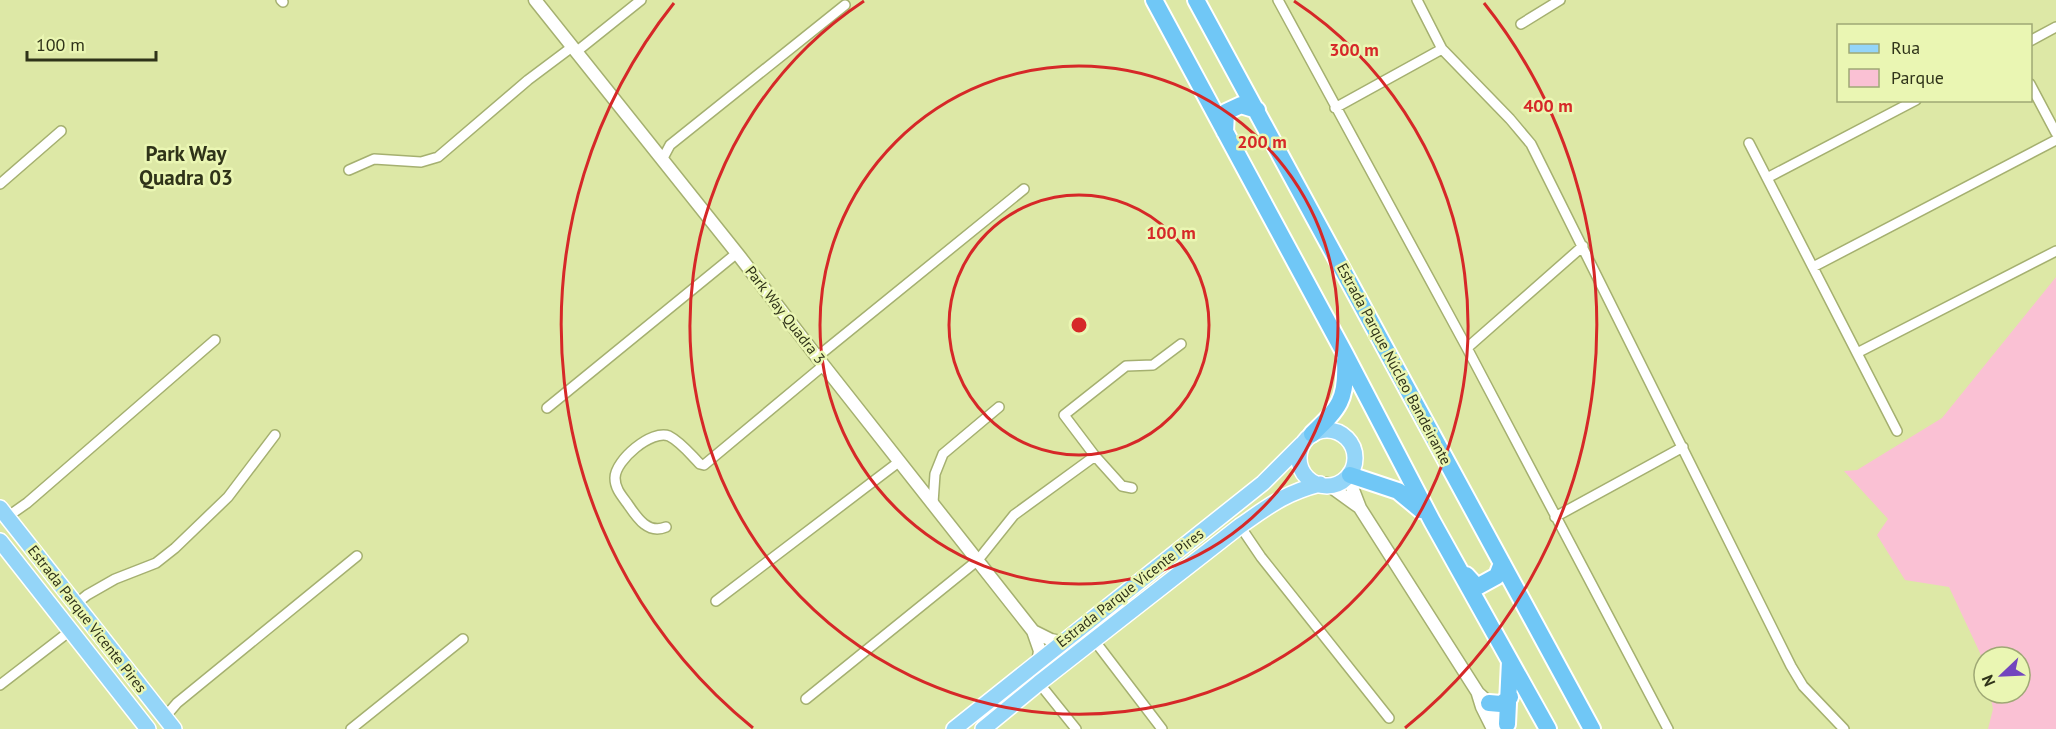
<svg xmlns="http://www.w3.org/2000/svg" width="2056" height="729" viewBox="0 0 2056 729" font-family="'PT Sans',sans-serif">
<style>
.green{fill:#fac1d4}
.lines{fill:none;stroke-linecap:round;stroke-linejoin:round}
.minor-casing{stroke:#a5b070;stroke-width:12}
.tertiary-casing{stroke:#a5b070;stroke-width:15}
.primary-casing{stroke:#fff;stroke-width:18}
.trunk-casing{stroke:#fff;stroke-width:20}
.minor{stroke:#fff;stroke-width:9}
.tertiary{stroke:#fff;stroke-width:12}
.primary{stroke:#94d5f8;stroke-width:15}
.trunk{stroke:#70c7f6;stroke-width:16}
.ring{fill:none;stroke:#d62828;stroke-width:3}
.labels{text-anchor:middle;stroke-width:5;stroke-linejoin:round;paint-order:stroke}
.street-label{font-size:15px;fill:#2f3319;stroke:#eaf6b3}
.district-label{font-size:21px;font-weight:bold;fill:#2f3319;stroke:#eaf6b3}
.centre{fill:#d62828;stroke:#eaf6b3;stroke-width:3}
.ring-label{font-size:18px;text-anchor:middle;font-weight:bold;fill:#d62828;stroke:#eaf6b3;stroke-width:5;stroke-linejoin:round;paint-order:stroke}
</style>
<rect width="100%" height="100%" fill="#dde8a6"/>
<path class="green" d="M2056,277V729H1988L1993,709L1990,693H2020V657H1984V671L1980,653L1949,587L1905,580L1877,535L1888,519L1844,471L1857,470L1942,418Z"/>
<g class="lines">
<defs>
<path id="minor" d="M281,0L283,2
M1278,0L1467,348L1668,729
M1417,0L1442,49L1510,119L1531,144L1791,666L1803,686L1844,729
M1521,24L1560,0
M2030,41L2056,27
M576,52L641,0
M2030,84L2056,133
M1335,108L1442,49
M1749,143L1897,431
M662,160L670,145L845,5
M349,170L374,159L421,162L438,157L528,80L572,47
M1767,178L1916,100
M0,184L61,131
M1813,267L2056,140
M1467,348L1583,246
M1857,353L2056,251
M817,357L1024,189
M547,408L737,253
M1095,456L1064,415L1126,366L1153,365L1181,344
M933,503L935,474L943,454L999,407
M7,517L27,503L215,340
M1555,517L1683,447
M1240,526L1261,557L1389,718
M666,527C647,535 636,516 627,503C621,495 615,488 615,478C615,460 652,429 669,436C681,442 691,455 700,464L704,465L824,365
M716,601L900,461
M76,604L87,595L115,579L156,563L175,548L228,497L275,435
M1094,640L1162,729
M1039,683L1076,729
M0,685L70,631
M806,699L978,560L1014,515L1095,456L1122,486L1132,488
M165,717L177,703L357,556
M351,729L463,639"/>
<path id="tertiary" d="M535,0L740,257L817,357L1033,631L1040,651L1038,663
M1348,477L1360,508L1478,693L1489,703L1502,724
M1327,484L1359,507
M1033,631L1051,640L1061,642
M1478,694L1482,707L1493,729"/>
<path id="primary" d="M1299 458a28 28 0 1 1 56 0a28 28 0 1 1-56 0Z
M0,508L174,729
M0,541L148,729
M954,729L1263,483L1302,444
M983,729L1039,683L1240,526C1269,506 1285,493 1320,484"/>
<path id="trunk" d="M1154,0L1345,354L1432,521L1548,729
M1196,0L1592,729
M1225,132L1226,112L1241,105L1257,110
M1312,434C1339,408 1347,400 1345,361
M1350,475L1398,491L1421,510
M1466,575L1477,587L1497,576L1502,563
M1489,703L1501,704L1510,697
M1507,724L1510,661"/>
</defs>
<use href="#minor" class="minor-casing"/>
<use href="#tertiary" class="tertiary-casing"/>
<use href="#primary" class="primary-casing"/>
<use href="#trunk" class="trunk-casing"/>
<use href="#minor" class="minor"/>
<use href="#tertiary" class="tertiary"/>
<use href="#primary" class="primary"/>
<use href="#trunk" class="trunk"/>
</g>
<g class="ring">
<circle cx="1079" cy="325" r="130"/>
<circle cx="1079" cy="325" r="259"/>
<path d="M1294 1A389 389 0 1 1 864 1"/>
<path d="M753 728A518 518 0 0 1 674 3M1484 3A518 518 0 0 1 1405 728"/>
</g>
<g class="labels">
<g class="street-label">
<text transform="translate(785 315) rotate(52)" y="5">Park Way Quadra 3</text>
<text transform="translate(1394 364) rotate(62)" y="5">Estrada Parque Núcleo Bandeirante</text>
<text transform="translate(1130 588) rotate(-38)" y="5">Estrada Parque Vicente Pires</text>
<text transform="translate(87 619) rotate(52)" y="5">Estrada Parque Vicente Pires</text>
</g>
<g class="district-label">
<text x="186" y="161">Park Way<tspan x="186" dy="24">Quadra 03</tspan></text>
</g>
</g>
<circle cx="1079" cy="325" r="9" class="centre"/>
<g class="ring-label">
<text x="1354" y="56">300 m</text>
<text x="1548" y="112">400 m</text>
<text x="1262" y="148">200 m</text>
<text x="1171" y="239">100 m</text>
</g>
<rect x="1837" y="24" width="195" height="78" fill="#eaf6b3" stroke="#9fa875" stroke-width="1.5"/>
<rect x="1849" y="44" width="30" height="9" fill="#94d5f8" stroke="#9fa875" stroke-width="1.5"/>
<text x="1891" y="54" font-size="18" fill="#2f3319">Rua</text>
<rect x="1849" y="69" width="30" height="18" fill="#fac1d4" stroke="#9fa875" stroke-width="1.5"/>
<text x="1891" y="84" font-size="18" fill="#2f3319">Parque</text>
<g transform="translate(2002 675) rotate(247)"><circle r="28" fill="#eaf6b3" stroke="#9fa875" stroke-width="1.5"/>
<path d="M0-4.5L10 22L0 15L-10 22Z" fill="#7245be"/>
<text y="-9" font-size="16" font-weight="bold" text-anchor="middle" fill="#2f3319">N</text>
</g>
<path d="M27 51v9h129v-9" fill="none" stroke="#2f3319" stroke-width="3"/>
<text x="36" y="51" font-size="18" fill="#2f3319" stroke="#eaf6b3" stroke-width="4.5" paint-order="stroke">100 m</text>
</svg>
